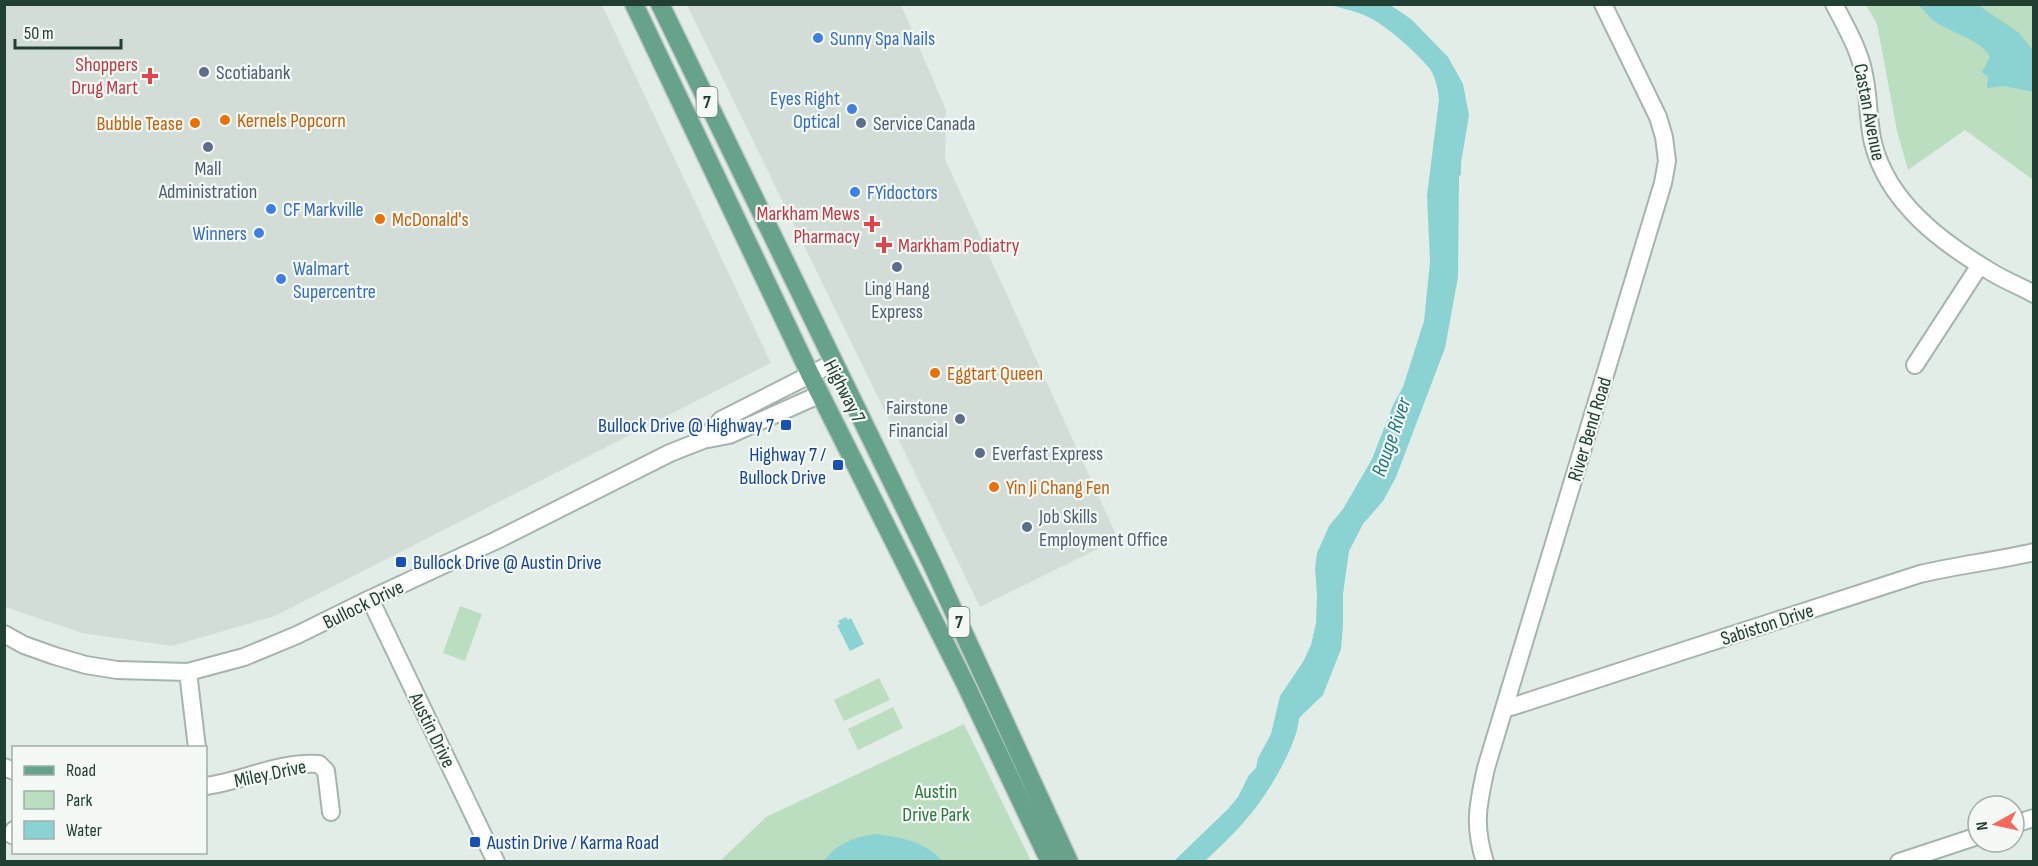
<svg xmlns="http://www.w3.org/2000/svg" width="2038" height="866" viewBox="0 0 2038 866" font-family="'Sofia Sans Condensed',sans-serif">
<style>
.built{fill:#d1ddd6}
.green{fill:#bcdec0}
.water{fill:#8bd2d2}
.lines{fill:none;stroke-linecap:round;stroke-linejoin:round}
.minor-casing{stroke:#a5b5ad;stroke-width:20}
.major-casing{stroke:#c1c9c6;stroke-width:21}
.minor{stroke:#fff;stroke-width:16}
.major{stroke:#67a38b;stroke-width:18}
.shop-dot{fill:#3f7fe0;stroke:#f4f9f6;stroke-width:2}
.service-dot{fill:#5c6f8a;stroke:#f4f9f6;stroke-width:2}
.health-dot{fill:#e0444e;stroke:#f4f9f6;stroke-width:2}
.food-dot{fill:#e8710a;stroke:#f4f9f6;stroke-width:2}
.transit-dot{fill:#1a4fb4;stroke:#f4f9f6;stroke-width:2}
.labels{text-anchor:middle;stroke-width:4.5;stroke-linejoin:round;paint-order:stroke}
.shield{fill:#f4f9f6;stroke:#61776e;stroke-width:1.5}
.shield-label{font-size:18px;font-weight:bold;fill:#223f33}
.shop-label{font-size:20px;fill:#366cbe;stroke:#f4f9f6;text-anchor:start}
.health-label{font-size:20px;fill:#be3a42;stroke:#f4f9f6;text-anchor:end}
.service-label{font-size:20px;fill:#4e5e75;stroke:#f4f9f6;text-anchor:start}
.street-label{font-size:20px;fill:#223f33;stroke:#f4f9f6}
.food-label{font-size:20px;fill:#c56008;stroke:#f4f9f6;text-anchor:start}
.transit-label{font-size:20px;fill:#164399;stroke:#f4f9f6;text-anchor:end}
.park-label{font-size:20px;fill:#2c763e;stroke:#f4f9f6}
.water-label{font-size:21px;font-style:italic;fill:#1c797b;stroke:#f4f9f6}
</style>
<rect width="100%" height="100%" fill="#e3ede7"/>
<path class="built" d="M5,4L602,5L771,363L275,616L172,646L82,633L5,607Z
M687,5H901L946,110L945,159L1118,539L980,607Z"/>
<path class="green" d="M1866,5H2033V180L1965,130L1908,170L1897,131L1877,24Z
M460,606L482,614L465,661L443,653Z
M879,678L890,700L844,721L834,700Z
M893,707L903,728L858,750L848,729Z
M964,724L1031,861L719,862L766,817Z"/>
<path class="water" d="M1330,5H1390L1411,19L1448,57L1463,84L1469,115L1461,163V174L1459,177L1458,277L1445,348L1396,477L1383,501L1363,524L1349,551L1343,594V625L1341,649L1323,695L1299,718C1298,732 1292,745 1286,758C1263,804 1242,827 1205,861H1174L1228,809L1238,797L1249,775L1256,768L1258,758L1271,734L1280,696L1303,662L1311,645L1316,623L1317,595L1315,568L1317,553L1329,526L1343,509L1372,459L1393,405L1403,387L1424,321L1430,262L1427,195L1439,100C1438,90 1436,78 1430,69C1417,53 1392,31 1374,20C1360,12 1345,9 1330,5Z
M1919,5H1978L2018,32L2033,50V92L2004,86L1987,88L1988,77L1982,72L1990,57C1979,39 1957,35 1939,24C1931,20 1925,12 1919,5Z
M846,617L848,620L851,618L864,644L850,651L837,625L840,624L838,621Z
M877,834C903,838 924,841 943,861H824C836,844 856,836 877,834Z"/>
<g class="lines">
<defs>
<path id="minor" d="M1834,4C1847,29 1861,52 1865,80C1869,101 1868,122 1873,143C1888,203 1942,243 1993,273C2006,281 2020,286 2034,294
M1915,365L1980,265
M703,440L721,420L833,363
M370,599L496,862
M4,634L24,645L55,656L86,665L117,670L188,672L244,657L297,635L370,599L497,540L670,453L703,440L729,435L821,394
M188,672L197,748
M1505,706L1511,707L1920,574C1958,565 1996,561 2034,552
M4,767L14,771
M206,786C243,781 280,761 319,764L326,771L331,812
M2014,824L2034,818
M12,835L14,830
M1485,862C1473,824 1478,805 1486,768L1663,183L1667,161L1664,137L1658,117L1603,4
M1899,862L1978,836"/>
<path id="major" d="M634,4L810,374L965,683L1050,862
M660,4L931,562L1069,862"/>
</defs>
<use href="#minor" class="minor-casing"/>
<use href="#major" class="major-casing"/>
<use href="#minor" class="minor"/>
<use href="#major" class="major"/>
</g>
<g class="shop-dot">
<circle cx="818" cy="38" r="6"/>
<circle cx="852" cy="109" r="6"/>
<circle cx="855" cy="192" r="6"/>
<circle cx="271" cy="209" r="6"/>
<circle cx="259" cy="233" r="6"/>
<circle cx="281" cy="279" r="6"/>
</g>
<g class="service-dot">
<circle cx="204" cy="72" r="6"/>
<circle cx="861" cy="123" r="6"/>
<circle cx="208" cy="147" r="6"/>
<circle cx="897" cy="267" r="6"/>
<circle cx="960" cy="419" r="6"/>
<circle cx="980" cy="453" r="6"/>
<circle cx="1027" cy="527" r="6"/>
</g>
<g class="health-dot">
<path d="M147 67h6v6h6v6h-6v6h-6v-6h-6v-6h6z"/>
<path d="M869 215h6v6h6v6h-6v6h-6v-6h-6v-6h6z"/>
<path d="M881 236h6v6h6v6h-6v6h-6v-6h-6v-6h6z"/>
</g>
<g class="food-dot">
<circle cx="225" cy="120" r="6"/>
<circle cx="195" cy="123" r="6"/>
<circle cx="380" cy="219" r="6"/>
<circle cx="935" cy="373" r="6"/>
<circle cx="994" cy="487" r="6"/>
</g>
<g class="transit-dot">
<rect x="780" y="419" width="12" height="12" rx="3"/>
<rect x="832" y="459" width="12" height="12" rx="3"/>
<rect x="395" y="556" width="12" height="12" rx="3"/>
<rect x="469" y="836" width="12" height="12" rx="3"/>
</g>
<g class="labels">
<g class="shield">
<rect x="696.5" y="87" width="21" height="30" rx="4.5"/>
<rect x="948.5" y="607" width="21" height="30" rx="4.5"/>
</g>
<g class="shield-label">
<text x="707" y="108">7</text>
<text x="959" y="628">7</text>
</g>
<g class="shop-label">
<text x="830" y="45">Sunny Spa Nails</text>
<text x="840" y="105" text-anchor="end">Eyes Right<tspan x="840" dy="23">Optical</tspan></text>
<text x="867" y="199">FYidoctors</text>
<text x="283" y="216">CF Markville</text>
<text x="247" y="240" text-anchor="end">Winners</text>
<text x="293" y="275">Walmart<tspan x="293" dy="23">Supercentre</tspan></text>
</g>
<g class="health-label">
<text x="138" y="71">Shoppers<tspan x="138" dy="23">Drug Mart</tspan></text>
<text x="860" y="220">Markham Mews<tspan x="860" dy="23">Pharmacy</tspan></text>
<text x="898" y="252" text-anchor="start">Markham Podiatry</text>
</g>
<g class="service-label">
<text x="216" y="79">Scotiabank</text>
<text x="873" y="130">Service Canada</text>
<text x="208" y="175" text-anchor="middle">Mall<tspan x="208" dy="23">Administration</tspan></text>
<text x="897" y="295" text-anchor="middle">Ling Hang<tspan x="897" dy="23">Express</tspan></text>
<text x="948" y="414" text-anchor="end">Fairstone<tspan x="948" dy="23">Financial</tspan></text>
<text x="992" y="460">Everfast Express</text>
<text x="1039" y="523">Job Skills<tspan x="1039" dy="23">Employment Office</tspan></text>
</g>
<g class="street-label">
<text transform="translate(1870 112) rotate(79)" y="7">Castan Avenue</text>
<text transform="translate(845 391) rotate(63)" y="7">Highway 7</text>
<text transform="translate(1589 429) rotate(-73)" y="7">River Bend Road</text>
<text transform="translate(363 604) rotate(-26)" y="7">Bullock Drive</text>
<text transform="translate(1767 624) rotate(-18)" y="7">Sabiston Drive</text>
<text transform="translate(433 730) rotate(64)" y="7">Austin Drive</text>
<text transform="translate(270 773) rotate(-12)" y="7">Miley Drive</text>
</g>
<g class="food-label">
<text x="237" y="127">Kernels Popcorn</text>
<text x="183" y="130" text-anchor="end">Bubble Tease</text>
<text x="392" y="226">McDonald's</text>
<text x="947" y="380">Eggtart Queen</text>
<text x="1006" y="494">Yin Ji Chang Fen</text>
</g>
<g class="transit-label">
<text x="774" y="432">Bullock Drive @ Highway 7</text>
<text x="826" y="461">Highway 7 /<tspan x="826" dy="23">Bullock Drive</tspan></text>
<text x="413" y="569" text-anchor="start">Bullock Drive @ Austin Drive</text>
<text x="487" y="849" text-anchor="start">Austin Drive / Karma Road</text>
</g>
<g class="park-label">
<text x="936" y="798">Austin<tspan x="936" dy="23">Drive Park</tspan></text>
</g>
<g class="water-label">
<text transform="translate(1391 437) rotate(-71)" y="7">Rouge River</text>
</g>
</g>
<rect width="2038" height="866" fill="none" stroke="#223f33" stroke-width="12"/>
<rect x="12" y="746" width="195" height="108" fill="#f4f9f6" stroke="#a0afa8" stroke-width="1.5"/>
<rect x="24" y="766" width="30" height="9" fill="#67a38b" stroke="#a0afa8" stroke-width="1.5"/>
<text x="66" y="776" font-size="18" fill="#223f33">Road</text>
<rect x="24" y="791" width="30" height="18" fill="#bcdec0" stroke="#a0afa8" stroke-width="1.5"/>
<text x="66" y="806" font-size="18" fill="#223f33">Park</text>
<rect x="24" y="821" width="30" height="18" fill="#8bd2d2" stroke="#a0afa8" stroke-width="1.5"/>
<text x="66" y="836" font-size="18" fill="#223f33">Water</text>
<g transform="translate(1996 824) rotate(262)"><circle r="28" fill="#f4f9f6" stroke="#a0afa8" stroke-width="1.5"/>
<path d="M0-4.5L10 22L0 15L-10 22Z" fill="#f36a5b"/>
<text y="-9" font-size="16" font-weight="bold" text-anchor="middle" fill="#223f33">N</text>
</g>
<path d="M15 39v9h106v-9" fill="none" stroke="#223f33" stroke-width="3"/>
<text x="24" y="39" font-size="18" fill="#223f33" stroke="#f4f9f6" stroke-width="4.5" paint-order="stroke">50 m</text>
</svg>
